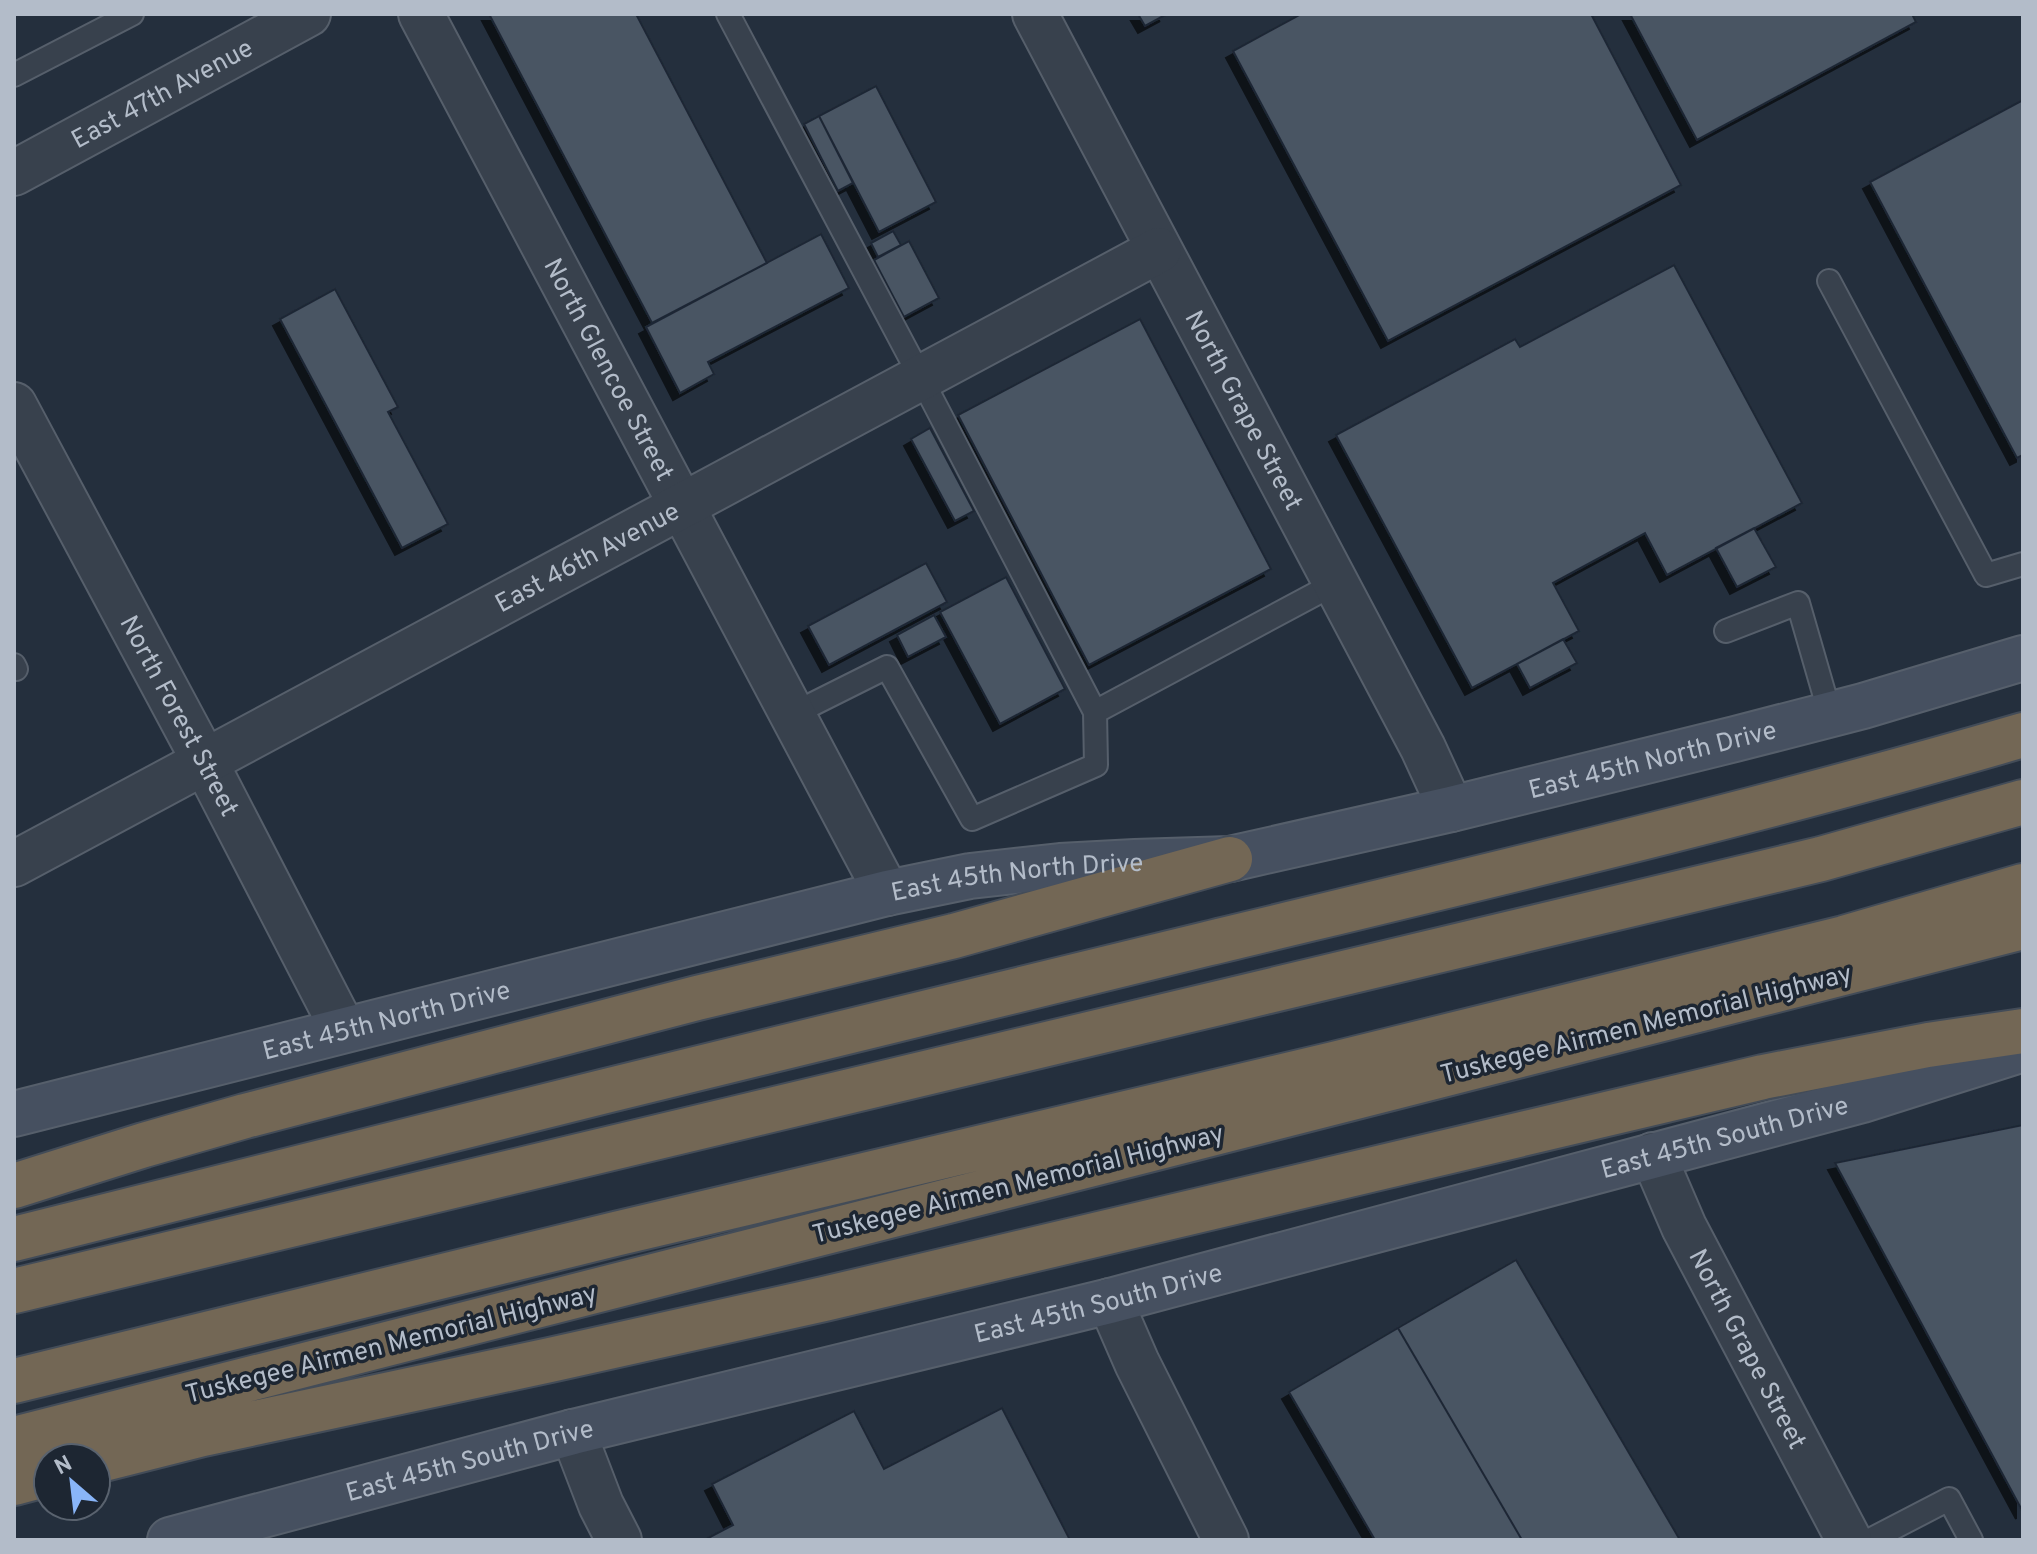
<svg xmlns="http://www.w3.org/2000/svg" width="2037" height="1554" viewBox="0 0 2037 1554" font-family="Overpass,sans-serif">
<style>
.building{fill:#485464;stroke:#1f2834;stroke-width:2;filter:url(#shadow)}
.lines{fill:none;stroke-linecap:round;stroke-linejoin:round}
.lane-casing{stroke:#565f6b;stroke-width:26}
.street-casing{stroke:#565f6b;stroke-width:48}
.secondary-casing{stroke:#565f6b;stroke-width:48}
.highway-casing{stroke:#434c58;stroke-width:48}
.lane{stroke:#38414d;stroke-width:22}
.street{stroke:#38414d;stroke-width:44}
.secondary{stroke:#465060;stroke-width:44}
.highway{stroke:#736755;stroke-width:44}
.labels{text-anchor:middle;stroke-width:7;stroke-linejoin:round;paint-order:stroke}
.street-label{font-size:26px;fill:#b3bcc9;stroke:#1d2632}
</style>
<defs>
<filter id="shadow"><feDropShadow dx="-7" dy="7" stdDeviation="0" flood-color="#0009"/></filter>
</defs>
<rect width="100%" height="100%" fill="#242f3d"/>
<path class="building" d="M489,14H636L767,263L652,323Z
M1138,14H1167L1145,26Z
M1301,14H1591L1681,185L1388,341L1233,51Z
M1630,14H1912L1916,22L1697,140Z
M876,86L936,202L879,232L819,116Z
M2023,100V455L2017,458L1870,182Z
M819,116L853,183L838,191L804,124Z
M893,231L901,245L878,257L871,243Z
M821,234L849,288L708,362L714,374L680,393L646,327Z
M909,241L939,298L904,317L874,260Z
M1674,265L1802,503L1667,575L1645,533L1553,583L1579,631L1472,688L1336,435L1515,339L1520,347Z
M335,289L398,407L388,412L448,524L402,548L280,319Z
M1140,319L1271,569L1089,665L958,415Z
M930,428L974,511L955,521L911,439Z
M1754,528L1776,567L1737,587L1716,548Z
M926,563L947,602L829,665L808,626Z
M1006,577L1065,689L1000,724L940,612Z
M934,615L946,637L908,657L897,635Z
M1563,639L1577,663L1530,688L1517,664Z
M2023,1125V1512L1835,1163Z
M1516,1260L1680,1540H1522L1398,1328Z
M1398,1328L1522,1540H1375L1289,1392Z
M1002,1408L1070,1540H709L708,1538L733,1525L712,1484L854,1411L884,1469Z"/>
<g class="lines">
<defs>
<path id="lane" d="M728,14L921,378L1095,712
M14,75L132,14
M1829,281L1986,575L2023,564
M1726,631L1798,603L1830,714
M14,665L16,669
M793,714L887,667L972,819L1096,765L1095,712L1336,583
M1870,1540L1949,1499L1971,1540"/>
<g id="street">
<path id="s1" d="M421,14L887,893"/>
<path id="s2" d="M1035,14L1423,748L1451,809"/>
<path id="s3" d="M14,173L308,14"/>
<path id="s4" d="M14,405L205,762L343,1029"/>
<path id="s5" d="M14,864L1159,250"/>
<path id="s6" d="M1653,1155L1684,1227L1849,1540"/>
<path d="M1110,1301L1137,1363L1226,1540"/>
<path d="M573,1432L601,1505L619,1540"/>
</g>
<g id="secondary">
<path id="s7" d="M14,1114L887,893L970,876L1060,866L1135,862L1230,859L1451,809L1735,739L1863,706L2023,658"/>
<path id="s8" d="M170,1540L573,1432L1110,1301L1862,1100L2023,1049"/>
</g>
<path id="highway" d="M14,1186L144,1145L245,1116L697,998L954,936L1230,859
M14,1239C411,1138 808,1041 1206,944C1479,878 1753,814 2023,735
M14,1291L1821,859L2023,802
M14,1381L615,1234L1334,1064L1844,938L2023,886
M14,1439L2023,927
M96,1461L203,1434L550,1360L824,1299L1763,1077L1928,1045L2023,1031
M14,1483L48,1474"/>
</defs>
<use href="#lane" class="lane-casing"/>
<use href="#street" class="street-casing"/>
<use href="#secondary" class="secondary-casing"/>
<use href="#highway" class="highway-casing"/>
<use href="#lane" class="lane"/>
<use href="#street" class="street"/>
<use href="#secondary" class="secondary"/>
<use href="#highway" class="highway"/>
</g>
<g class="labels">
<g class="street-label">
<text dy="9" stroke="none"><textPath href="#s3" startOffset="168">East 47th Avenue</textPath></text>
<text dy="9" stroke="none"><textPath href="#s1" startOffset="402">North Glencoe Street</textPath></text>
<text dy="9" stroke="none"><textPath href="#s2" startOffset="448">North Grape Street</textPath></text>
<text dy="9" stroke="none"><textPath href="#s5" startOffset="650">East 46th Avenue</textPath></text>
<text dy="9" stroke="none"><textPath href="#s4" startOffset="352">North Forest Street</textPath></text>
<text dy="9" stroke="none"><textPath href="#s7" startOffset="1680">East 45th North Drive</textPath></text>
<text dy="9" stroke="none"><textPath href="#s7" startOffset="1032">East 45th North Drive</textPath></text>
<text dy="9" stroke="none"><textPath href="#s7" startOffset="384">East 45th North Drive</textPath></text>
<text transform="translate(1646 1023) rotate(-14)" y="9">Tuskegee Airmen Memorial Highway</text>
<text dy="9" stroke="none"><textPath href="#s8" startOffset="1606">East 45th South Drive</textPath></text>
<text transform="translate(1018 1183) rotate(-14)" y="9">Tuskegee Airmen Memorial Highway</text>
<text dy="9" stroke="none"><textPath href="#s8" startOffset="958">East 45th South Drive</textPath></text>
<text transform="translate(391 1343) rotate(-14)" y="9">Tuskegee Airmen Memorial Highway</text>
<text dy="9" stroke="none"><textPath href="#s6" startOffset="216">North Grape Street</textPath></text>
<text dy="9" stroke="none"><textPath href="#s8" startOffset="310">East 45th South Drive</textPath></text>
</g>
</g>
<rect width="2037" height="1554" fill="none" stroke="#b3bcc9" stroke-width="32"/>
<g transform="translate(72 1482) rotate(332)"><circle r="38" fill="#1d2632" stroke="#59626e" stroke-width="2"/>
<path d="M0-6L14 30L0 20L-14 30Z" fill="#89b5f8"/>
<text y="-12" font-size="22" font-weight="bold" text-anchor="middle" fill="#b3bcc9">N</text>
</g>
</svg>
